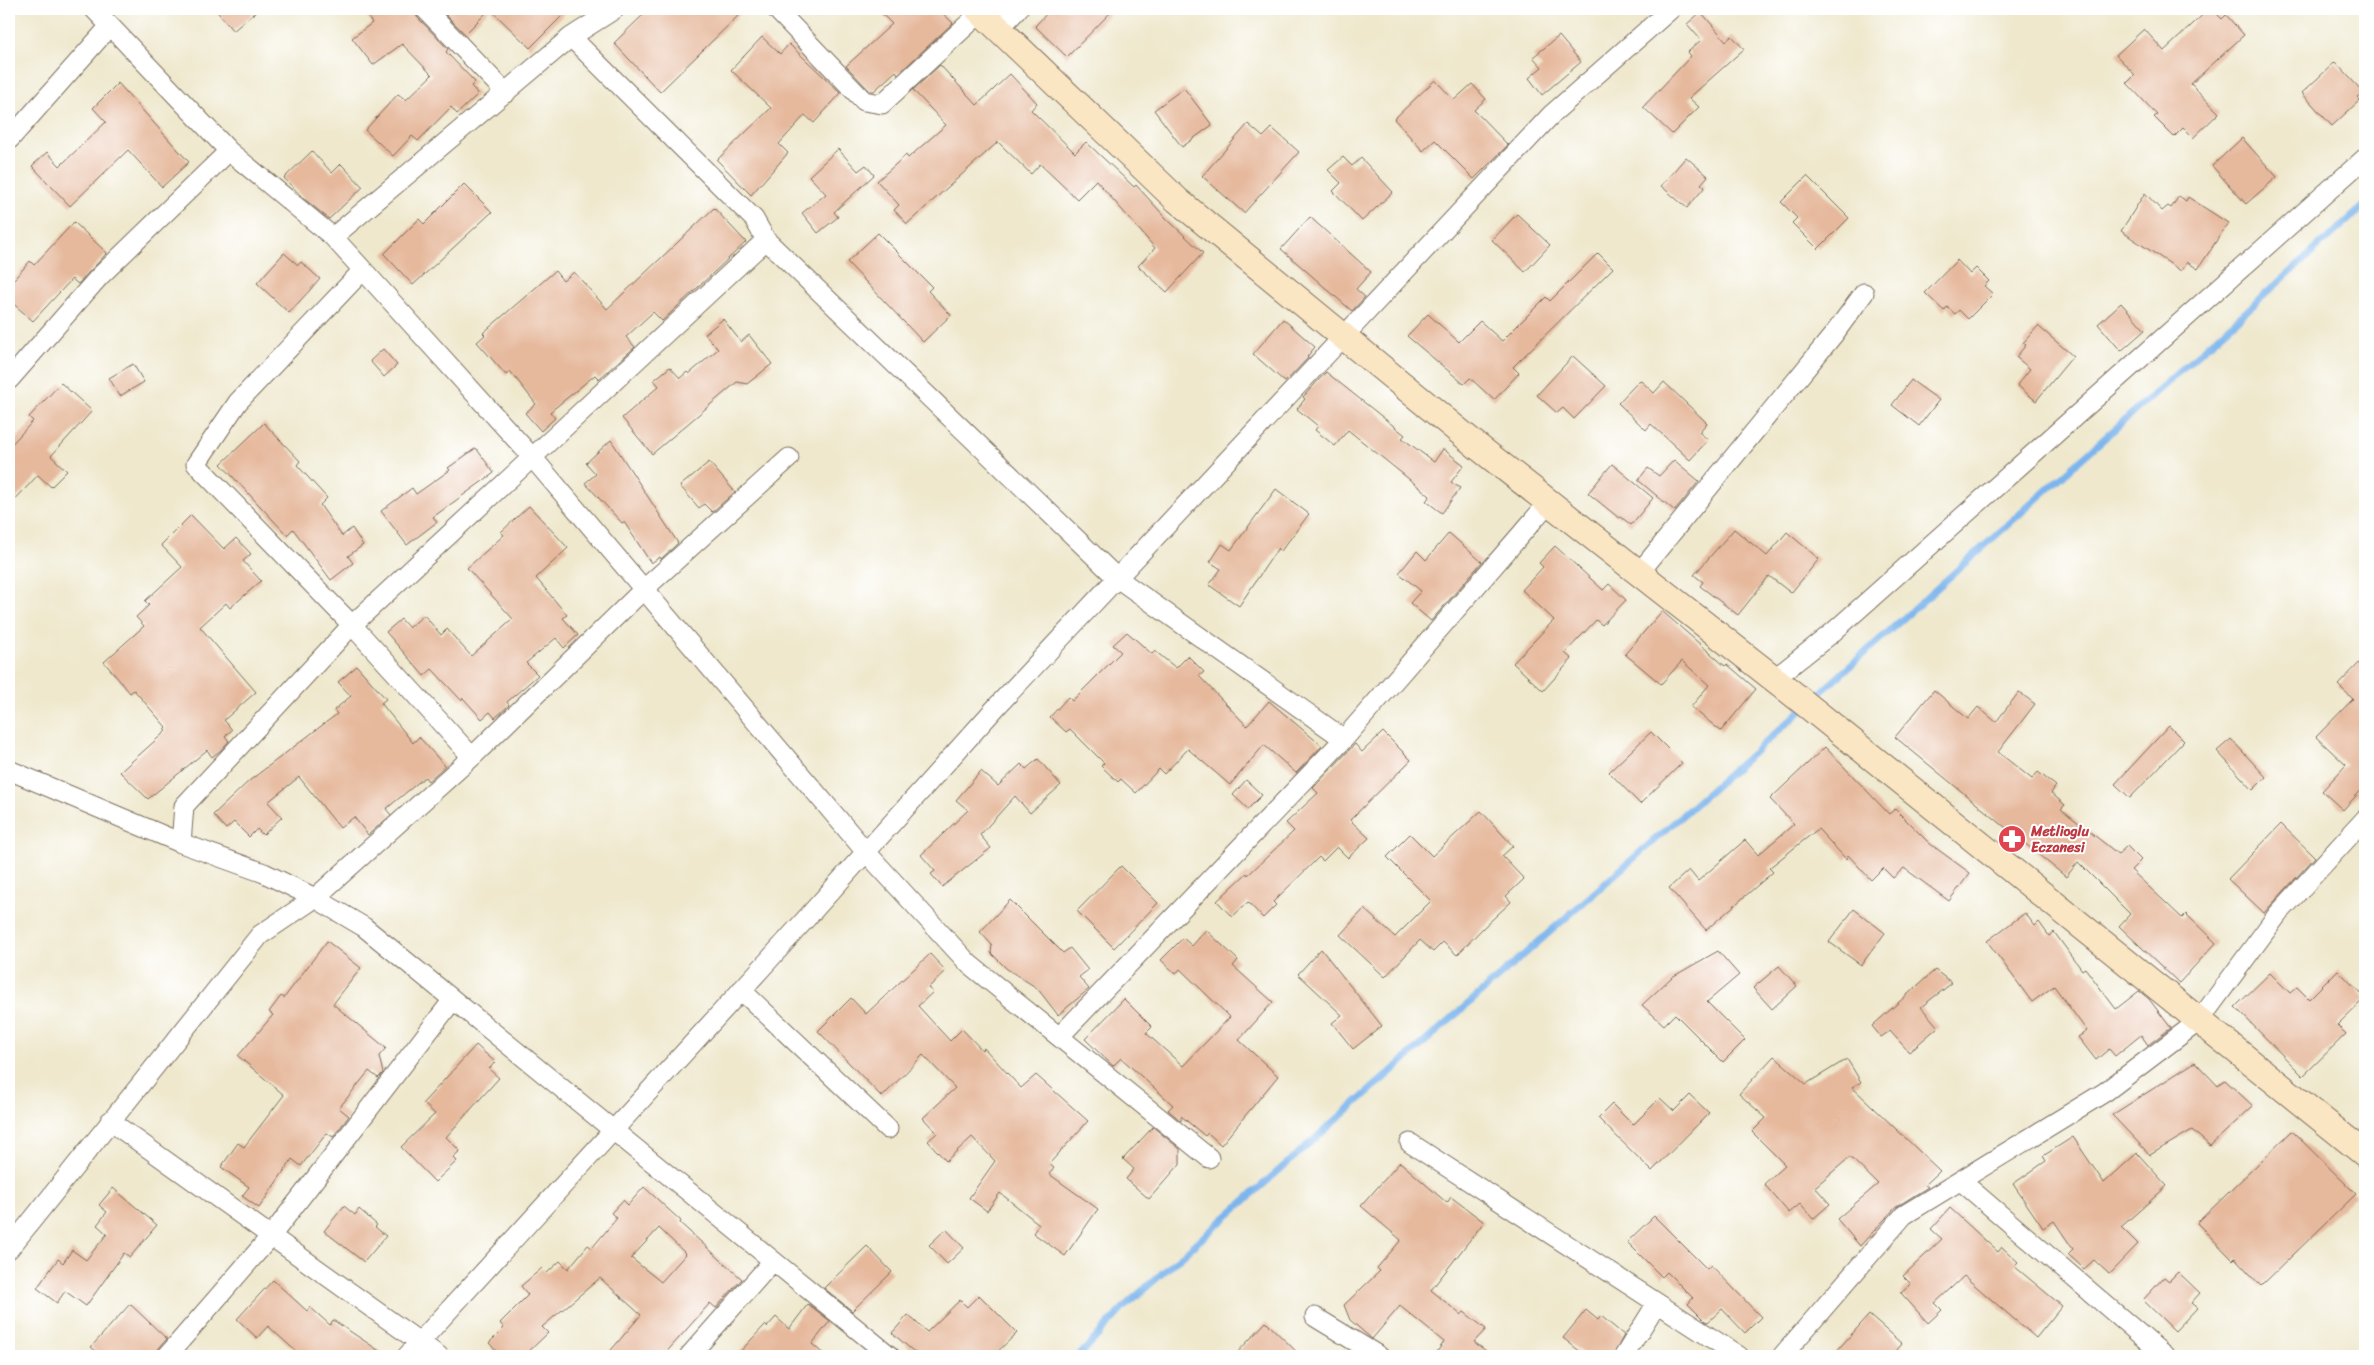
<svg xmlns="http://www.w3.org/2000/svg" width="2374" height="1365" viewBox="0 0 2374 1365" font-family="Sriracha,sans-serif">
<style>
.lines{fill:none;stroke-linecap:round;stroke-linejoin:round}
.stream{stroke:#7cb5ed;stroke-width:7}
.building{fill:#e6b99d;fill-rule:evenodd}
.street-casing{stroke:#7a6c5b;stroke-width:21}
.secondary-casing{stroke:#7a6c5b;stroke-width:28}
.street{stroke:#fff;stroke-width:19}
.secondary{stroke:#fbe6c4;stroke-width:26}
.labels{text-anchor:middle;stroke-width:4;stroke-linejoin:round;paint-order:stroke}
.health-label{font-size:14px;font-weight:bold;fill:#be3a42;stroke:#fff;text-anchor:start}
</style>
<rect width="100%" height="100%" fill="#fff"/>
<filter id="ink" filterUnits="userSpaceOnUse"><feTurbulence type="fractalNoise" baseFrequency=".02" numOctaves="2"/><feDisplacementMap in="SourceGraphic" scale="10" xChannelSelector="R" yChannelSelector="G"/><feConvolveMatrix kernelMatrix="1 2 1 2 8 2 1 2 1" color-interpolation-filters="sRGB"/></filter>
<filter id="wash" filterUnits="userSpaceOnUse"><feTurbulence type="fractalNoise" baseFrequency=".0096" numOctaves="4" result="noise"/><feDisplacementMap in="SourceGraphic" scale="20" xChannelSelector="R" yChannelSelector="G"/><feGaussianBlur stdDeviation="1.12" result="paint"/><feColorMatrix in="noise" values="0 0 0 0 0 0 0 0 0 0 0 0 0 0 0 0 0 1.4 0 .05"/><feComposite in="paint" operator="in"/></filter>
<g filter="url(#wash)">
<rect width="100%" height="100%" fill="#efe8cd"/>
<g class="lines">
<path class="stream" d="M1811,701L2365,205
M1079,1356L1125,1306L1803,709"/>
</g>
<g id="blocks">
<path class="building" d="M215,9H259L233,31Z
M362,9H414L417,17L448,49L446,52L475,82L471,86L478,94L457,114L451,107L418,141L412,136L393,156L365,130L398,94L406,100L432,75L402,44L373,65L352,38L372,23Z
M440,9H569L530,48L490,9L465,34Z
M654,9H745L660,92L614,43L645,13L646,15Z
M877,9H938L953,23L898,74L896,71L874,91H870L846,66L892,24Z
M1051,9H1114L1067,57L1035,26Z
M2209,9H2212L2222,19L2226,15L2244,35L2191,84L2219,113L2193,138L2183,128L2174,137L2154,117L2157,115L2127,83L2135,75L2116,55L2144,29L2164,51Z
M1701,12L1726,41L1732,36L1744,49L1689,98L1699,107L1672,134L1643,107L1691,56L1688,52L1701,40L1687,24Z
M1559,36L1581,62L1542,95L1529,78L1542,67L1533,57Z
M762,37L780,54L789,44L841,93L814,123L805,115L779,144L788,153L751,195L717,160L771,108L731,70Z
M2335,62L2363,92L2357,97L2360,100L2332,126L2302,93Z
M940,65L977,105L1010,74L1037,103L1031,110L1075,153L1086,142L1134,187L1136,185L1167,219L1203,253L1167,292L1138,266L1155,248L1096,180L1077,199L1040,164L1031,174L998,142L907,224L894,210L899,205L877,181L906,155L908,158L946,125L913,90Z
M1435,80L1454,100L1472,84L1486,99L1474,110L1508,145L1474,179L1435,140L1423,151L1394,119Z
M118,83L189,162L162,187L128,150L70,206L32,166L47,152L60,166L106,122L93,108Z
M1184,88L1212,125L1182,147L1154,110Z
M1248,124L1263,137L1272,128L1299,152L1244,213L1202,176Z
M2242,138L2277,177L2246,204L2212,166Z
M838,149L858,171L866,165L874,175L834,212L838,217L818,233L802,213L826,194L809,176Z
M312,151L332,173L341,164L363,187L329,219L302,197L284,178Z
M1343,157L1352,166L1361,158L1393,192L1362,221L1333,191L1341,183L1328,170Z
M1686,157L1708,176L1701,184L1705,187L1687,208L1661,186Z
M1807,176L1849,218L1818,249L1792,223L1797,218L1781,202Z
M464,184L492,212L413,285L384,254L419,219L424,224Z
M2145,193L2162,211L2168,206L2171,208L2179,196L2186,201L2188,197L2228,223L2198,269L2187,262L2181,271L2121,231Z
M714,208L746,242L662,321L653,312L626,337L635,347L599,379L595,375L550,412L555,418L541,431L525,413L536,404L510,371L506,375L477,342L485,335L483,333L555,271L563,281L574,272L607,309Z
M1517,214L1550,245L1525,272L1492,240Z
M1310,217L1371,272L1356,289L1365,297L1352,311L1281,249Z
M74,222L107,253L78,284L72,279L33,321L9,300V285L30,261L34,265Z
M878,233L932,287L928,291L951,315L923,342L847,262Z
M284,253L298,265L301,262L320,279L289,313L257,283Z
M1598,253L1613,268L1513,367L1519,373L1494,400L1470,378L1464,384L1407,336L1428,314L1459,342L1480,321L1502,341L1546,297L1550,301Z
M1957,260L1970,274L1976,268L1989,281L1984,286L1993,294L1968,319L1959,310L1955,314L1947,307L1944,311L1925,293Z
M2121,303L2145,330L2121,351L2098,324Z
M723,319L741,342L749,335L772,364L747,384L737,382L652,454L622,418L659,386L654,380L670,367L680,378L687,372L689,374L718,349L705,334Z
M1283,319L1315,347L1307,357L1308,358L1285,382L1253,354Z
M2038,326L2073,356L2036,401L2017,385L2030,369L2016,357L2026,345L2023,343Z
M383,349L397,365L384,377L370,361Z
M1573,356L1606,386L1574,419L1563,408L1557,413L1537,395Z
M133,364L144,382L120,396L109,378Z
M1326,372L1405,435L1402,438L1434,462L1443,449L1464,465L1451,482L1460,488L1442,513L1426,501L1430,496L1348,430L1335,446L1315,430L1318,426L1297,409L1305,399L1303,397Z
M1640,380L1654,393L1664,382L1707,423L1699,432L1708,440L1690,460L1651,424L1646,430L1618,403Z
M1911,380L1939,400L1919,426L1892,405Z
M61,383L92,411L51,456L67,471L51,487L38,475L9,506V447L33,421L29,417Z
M264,423L300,461L297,465L327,498L320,505L342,536L352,528L363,545L348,556L353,563L331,580L293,529L287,535L221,464Z
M611,440L678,543L661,559L660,557L651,563L624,522L622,523L585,483L596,474L586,463Z
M476,448L494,473L433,517L437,522L407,545L381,511L412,488L416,494L450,470L448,468Z
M1674,460L1699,481L1675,511L1638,480L1648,468L1659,476Z
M709,462L735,492L712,512L704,504L699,508L680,486Z
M1612,464L1653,498L1631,525L1621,517L1619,518L1588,493Z
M1276,489L1309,514L1281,551L1278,548L1239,606L1209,585L1221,569L1210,562L1222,544L1231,550Z
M529,506L568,548L536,578L567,615L563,618L578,635L564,648L556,638L526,663L538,675L507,702L509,705L495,718L490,712L482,719L463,698L461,700L432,669L424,676L386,632L401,619L409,628L424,615L441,635L447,629L471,656L513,619L467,568L504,535L501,532Z
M191,515L224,549L236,538L251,554L243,561L261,581L230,608L226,603L200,627L256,692L224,720L232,730L225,736L229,741L221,750L212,757L207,750L148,799L120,772L166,731L164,729L166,727L134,690L130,693L104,662L144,626L136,617L149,605L145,601L182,567L161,545Z
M1734,529L1767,556L1787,532L1819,559L1791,593L1769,576L1738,615L1700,586L1703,582L1694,575Z
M1449,533L1482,562L1431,621L1410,603L1421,591L1399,573L1417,551L1426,560Z
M1555,546L1603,590L1609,584L1626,600L1602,625L1596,620L1565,653L1572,659L1543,691L1513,663L1554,620L1522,590L1543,567L1539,563Z
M1662,611L1725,666L1727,664L1756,689L1721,731L1691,707L1709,685L1682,661L1661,684L1625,654Z
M1127,632L1152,654L1155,651L1176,668L1188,656L1204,672L1199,676L1247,726L1269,701L1322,746L1296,773L1264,745L1230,785L1188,749L1164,774L1159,769L1136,793L1121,779L1118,782L1101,766L1104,763L1070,729L1066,732L1050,717L1068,697L1072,701L1121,652L1113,645Z
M2365,657V786L2343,810L2322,791L2346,765L2316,737L2353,699L2338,685Z
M357,666L386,699L381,703L413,743L419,737L445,766L428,781L425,777L386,809L391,815L368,835L354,817L340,828L299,777L268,802L282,817L263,835L257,829L249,837L234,822L226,829L213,815L249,781L337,714L334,710L351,696L338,682Z
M1934,690L1968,719L1978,707L1996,722L2019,692L2035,704L1998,752L2032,779L2038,772L2056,786L2051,793L2065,805L2061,809L2118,854L2127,846L2141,860L2131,870L2182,918L2186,914L2216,943L2179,983L2119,926L2130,914L2078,862L2066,877L1895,737Z
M2169,726L2184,741L2130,798L2115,784Z
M1383,732L1411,760L1350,820L1369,838L1348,858L1337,847L1323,861L1319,857L1273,902L1276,905L1263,918L1248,902L1232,917L1217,901L1247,873L1248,875L1294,831L1286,823L1318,793L1313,788L1355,744L1362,752Z
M1651,732L1682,763L1640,804L1609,772Z
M2231,739L2266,777L2253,790L2217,751Z
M1825,747L1889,814L1895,809L1929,843L1970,873L1949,901L1904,868L1893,878L1883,868L1871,880L1848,855L1846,859L1818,829L1769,868L1773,872L1706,930L1669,888L1689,870L1698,881L1745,840L1758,855L1794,824L1770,799Z
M1038,759L1061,785L1030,813L1015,796L980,835L991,848L942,887L931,874L935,871L921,855L968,810L956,800L981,771L998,786L1021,764L1026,769Z
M1246,780L1262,795L1248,809L1233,795Z
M1481,811L1513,846L1502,856L1524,879L1506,896L1511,902L1483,928L1457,955L1443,942L1433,952L1420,940L1385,977L1340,935L1364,909L1395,937L1431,901L1387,857L1410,834L1432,856Z
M2281,824L2315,857L2264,913L2228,879Z
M1121,866L1158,903L1114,948L1077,911Z
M1010,900L1063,953L1070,948L1088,970L1079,977L1089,989L1058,1015L1037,988L1007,969L991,953L992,945L980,932Z
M1854,909L1885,933L1861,965L1829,942Z
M2025,913L2035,926L2039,922L2049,936L2054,932L2082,970L2085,968L2116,1009L2139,991L2149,999L2171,1028L2148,1045L2141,1035L2115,1056L2109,1049L2096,1060L2078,1037L2087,1031L2054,986L2032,1002L1987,941Z
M1206,930L1238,960L1233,966L1273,1002L1239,1040L1278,1076L1221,1145L1208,1133L1205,1136L1181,1116V1121L1168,1110L1173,1105L1121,1058L1113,1066L1085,1039L1124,999L1152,1027L1146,1033L1183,1066L1230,1017L1180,969L1176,974L1161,960L1183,938L1192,946Z
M327,941L361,968L333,1004L386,1048L379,1056L383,1073L378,1078L369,1071L339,1108L349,1116L333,1137L327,1133L301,1166L292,1159L259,1208L242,1196L249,1187L221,1167L238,1143L244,1147L284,1095L238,1056L273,1015L269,1012L281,996L284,998Z
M1321,949L1382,1026L1353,1049L1332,1023L1342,1015L1298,974Z
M1718,951L1739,975L1707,1002L1745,1040L1723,1062L1675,1014L1664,1025L1642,1005L1672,977Z
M930,954L946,971L928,988L933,992L918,1006L950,1041L962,1029L982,1050L984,1048L1021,1088L1036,1075L1088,1121L1049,1164L1054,1168L1049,1174L1098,1209L1065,1256L1033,1233L1039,1224L1000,1193L987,1211L969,1198L995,1161L972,1137L946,1161L928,1141L937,1133L923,1118L955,1088L923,1055L882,1097L818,1031L851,998L866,1014Z
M1779,966L1797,986L1772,1009L1753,988Z
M1935,970L1952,983L1921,1007L1938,1027L1909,1052L1890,1031L1881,1037L1872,1026Z
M2338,970L2365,998L2337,1025L2346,1034L2303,1076L2235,1007L2270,973L2290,993L2297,987L2309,999Z
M476,1045L495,1062L489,1069L499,1078L446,1137L460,1151L453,1157L457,1161L435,1182L401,1147L435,1114L423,1103Z
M1774,1056L1806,1084L1847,1059L1861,1082L1852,1087L1940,1171L1925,1185L1928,1187L1896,1207L1860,1246L1837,1219L1878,1184L1850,1157L1815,1187L1830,1204L1813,1219L1800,1204L1789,1213L1764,1184L1785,1165L1752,1132L1766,1118L1739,1094Z
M2195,1062L2217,1085L2225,1080L2253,1106L2210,1146L2192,1130L2150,1155L2112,1115Z
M1690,1095L1709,1113L1652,1171L1598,1118L1612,1104L1633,1125L1660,1098L1674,1111Z
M1153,1127L1180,1149V1164L1149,1199L1126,1179L1134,1169L1123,1159Z
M2292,1131L2356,1194L2261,1286L2235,1258L2233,1260L2197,1223Z
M2073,1137L2104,1183L2137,1153L2167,1186L2121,1227L2138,1244L2109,1274L2094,1260L2084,1269L2068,1254L2073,1249L2054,1221L2043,1228L2013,1184L2046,1161L2043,1156Z
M1400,1162L1447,1203L1451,1197L1484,1222L1431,1290L1461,1315L1464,1312L1486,1329L1474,1342L1493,1356H1434L1444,1342L1400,1306L1372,1339L1350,1320L1344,1305L1380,1271L1377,1268L1401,1240L1361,1206Z
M644,1187L681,1221L680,1223L742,1279L716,1308L710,1303L663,1356H606L641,1315L600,1278L542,1327L548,1333L524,1356H501L489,1343L504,1328L500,1323L528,1295L521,1286L542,1268L547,1273L560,1261L568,1269L588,1245L592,1248L617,1218L611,1213L623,1200L628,1205ZM659,1228L686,1254L661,1282L631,1258Z
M113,1188L157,1225L130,1257L124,1253L86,1306L65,1291L57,1303L37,1288L58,1259L63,1263L72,1250L86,1260L107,1234L97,1225L107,1212L99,1205Z
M344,1206L355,1215L359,1209L377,1225L375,1227L386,1236L364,1262L324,1231Z
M1950,1208L1998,1252L2002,1247L2018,1262L2014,1266L2062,1306L2036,1338L1964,1276L1935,1303L1942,1310L1928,1323L1901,1293L1911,1284L1903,1276L1942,1239L1931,1229Z
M1654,1216L1707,1269L1711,1265L1761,1317L1745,1333L1722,1309L1708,1322L1705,1321L1688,1304L1693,1298L1667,1272L1662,1277L1627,1242Z
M946,1229L964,1248L947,1264L929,1245Z
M867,1246L892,1272L852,1311L824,1288Z
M2178,1272L2200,1293L2191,1303L2197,1308L2175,1331L2143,1300L2164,1277L2169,1281Z
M273,1280L307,1311L310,1307L330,1325L333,1320L387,1356H301L268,1326L257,1338L237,1319Z
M979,1295L1017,1333L993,1356H919L892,1333L908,1315L927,1332L960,1300L967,1307Z
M130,1304L167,1339L158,1349L156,1356H102L91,1347Z
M808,1304L830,1321L812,1344L826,1356H736L765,1325L767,1327L776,1317L789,1329Z
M1586,1310L1598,1320L1601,1316L1624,1335L1613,1356H1586L1563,1338Z
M1869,1315L1902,1344L1892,1356H1832Z
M1266,1322L1301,1356H1234Z"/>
</g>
</g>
<g filter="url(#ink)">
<use href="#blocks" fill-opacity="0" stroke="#7a6c5b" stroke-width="1"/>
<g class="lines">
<defs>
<path id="street" d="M94,9L229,151L333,237L363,270L532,457L866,852L969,964L1209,1158
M425,9L506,93
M776,9L864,101L882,104L981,12
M999,29L1018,9
M571,37L754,219L766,240L1117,578L1344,739
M9,140L110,26
M333,237L571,37L615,9
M363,270L238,402L196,464L352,625L472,757
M9,380L99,277L229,151
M1639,573L1834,334L1864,293
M1774,679L1832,633L2365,158
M9,770L181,843L264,873L315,898L364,927L890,1356
M181,843L184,806L352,625L766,240
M741,990L888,1129
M1059,1037L1344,739L1549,502
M110,1121L439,1356
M1410,1143L1739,1356
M1961,1181L2165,1356
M9,1249L260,935L315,898L472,757L643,590L789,458
M1315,1317L1379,1356
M167,1356L271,1236L452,1001
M407,1356L768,961L999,704L1552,114L1671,9
M689,1356L773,1261
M1624,1356L1657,1303
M1782,1356L1904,1215L2105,1092L2199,1021L2278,914L2365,819"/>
<path id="secondary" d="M978,9L1177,200L1477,446L1782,685L2365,1154"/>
</defs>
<use href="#street" class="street-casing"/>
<use href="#secondary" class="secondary-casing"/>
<use href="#street" class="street"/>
<use href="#secondary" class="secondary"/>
</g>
</g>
<defs>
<symbol id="pharmacy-disc" viewBox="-11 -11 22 22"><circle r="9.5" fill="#e0444e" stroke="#fff"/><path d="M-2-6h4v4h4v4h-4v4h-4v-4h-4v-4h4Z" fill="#fff"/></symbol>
</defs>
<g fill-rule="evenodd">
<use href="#pharmacy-disc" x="1996" y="823" width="32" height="32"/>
</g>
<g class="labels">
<g class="health-label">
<text x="2031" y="836">Metlioglu<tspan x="2031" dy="16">Eczanesi</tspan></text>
</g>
</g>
<rect width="2374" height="1365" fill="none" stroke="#fff" stroke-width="30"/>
</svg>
